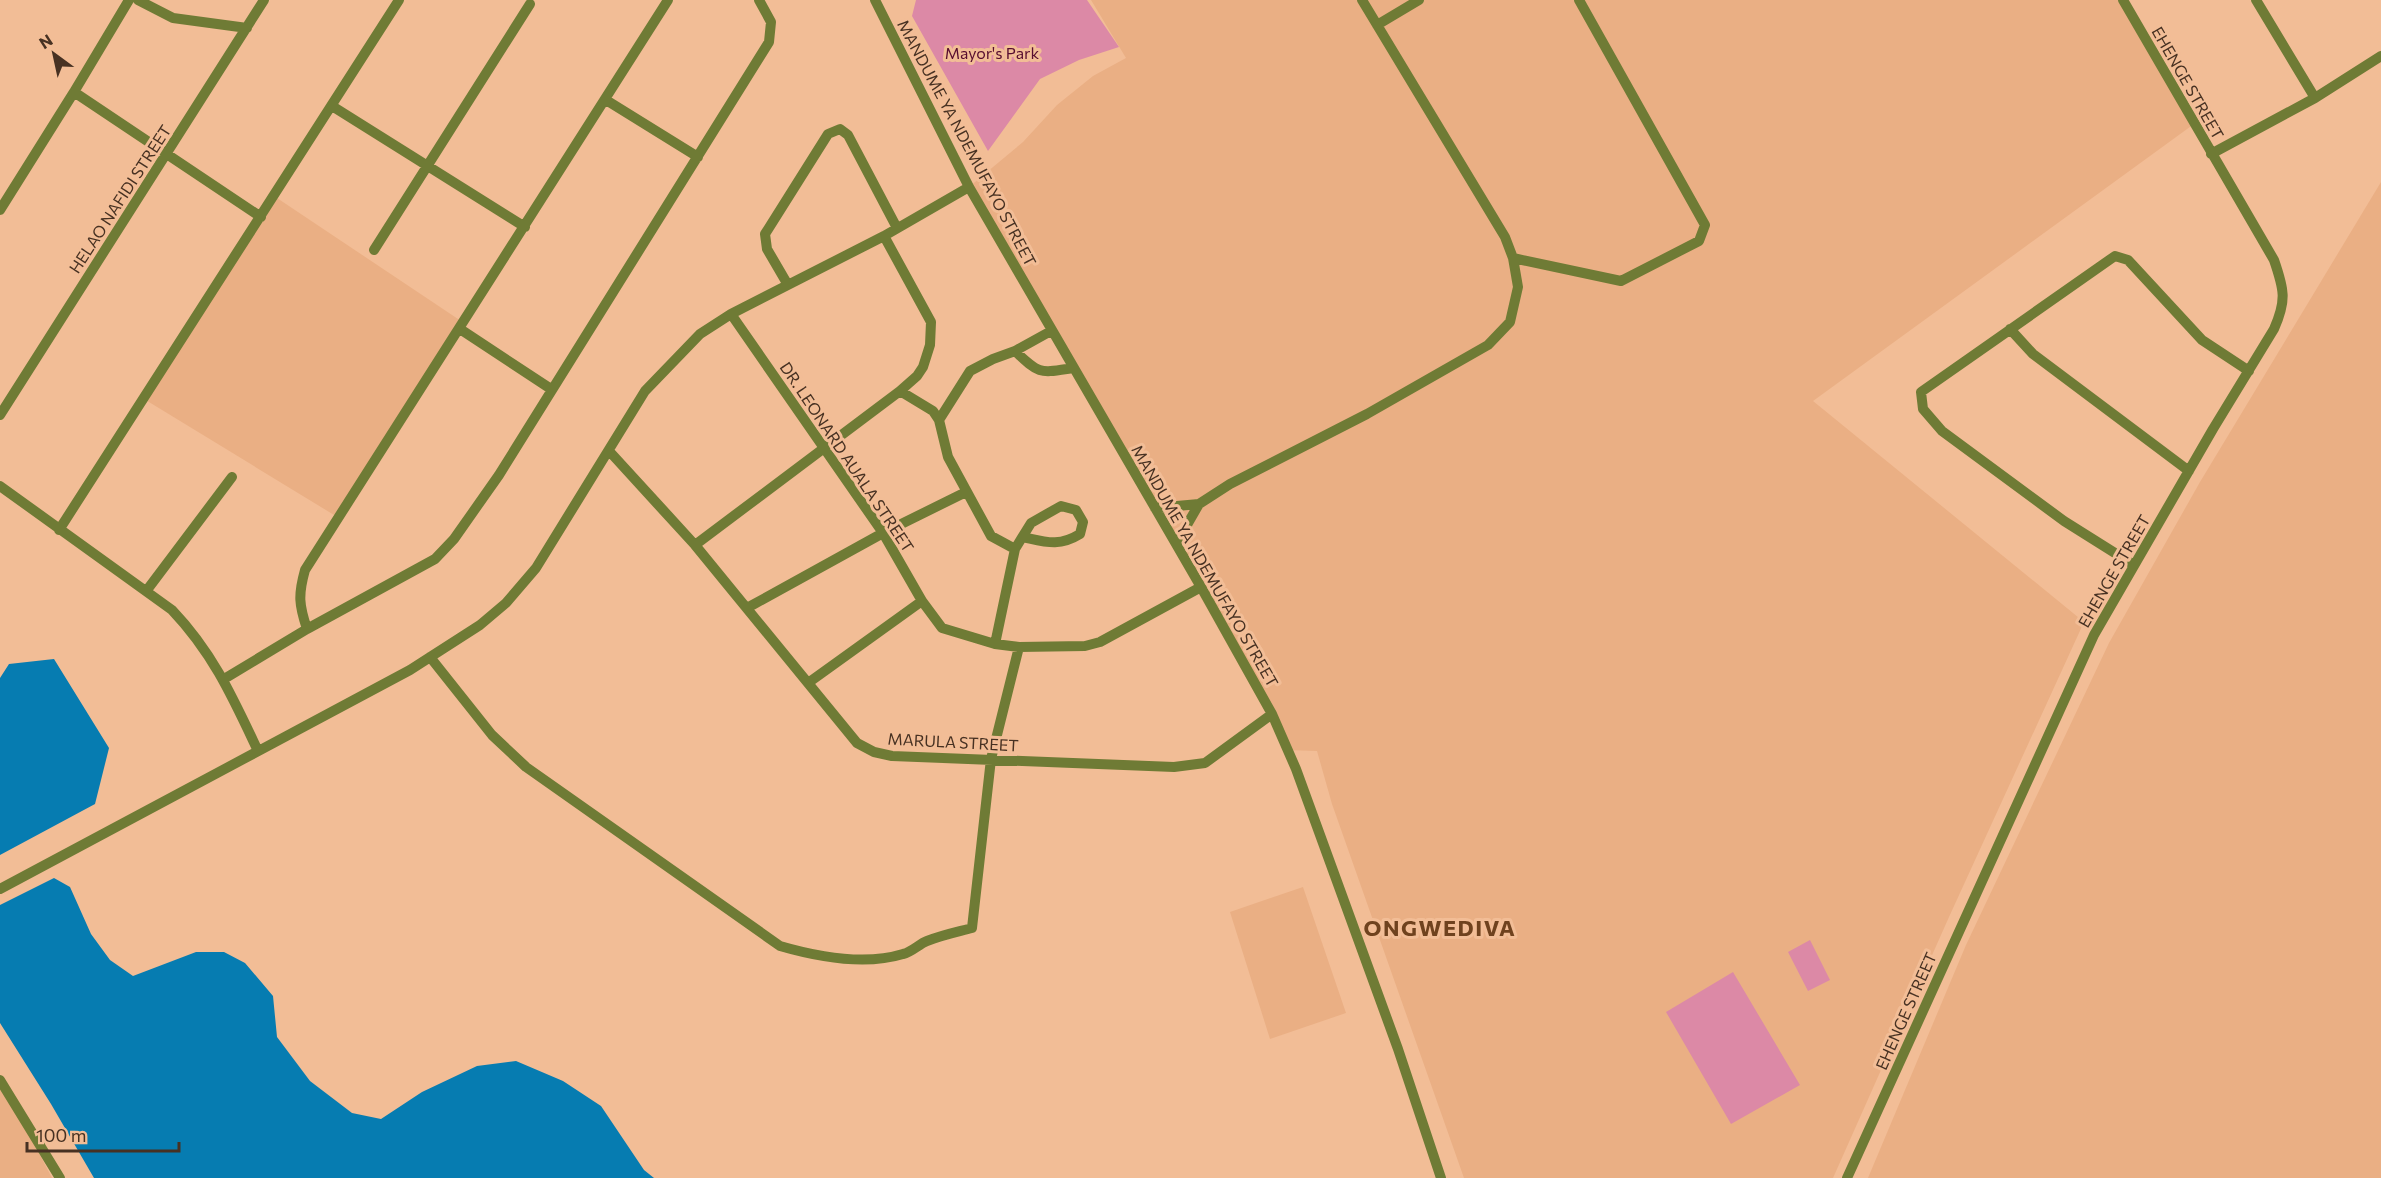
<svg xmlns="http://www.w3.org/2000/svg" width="2381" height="1178" viewBox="0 0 2381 1178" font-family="Commissioner,sans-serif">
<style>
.built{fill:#eaaf84}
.green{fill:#dc89a6}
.water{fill:#067cb1}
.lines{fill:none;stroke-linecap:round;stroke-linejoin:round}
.street{stroke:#6f7b35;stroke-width:10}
.labels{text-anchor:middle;stroke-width:6;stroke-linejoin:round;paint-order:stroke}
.park-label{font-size:16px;fill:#560c2f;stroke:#f2bd96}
.street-label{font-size:16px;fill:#473122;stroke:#f2bd96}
.district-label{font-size:22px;font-weight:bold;letter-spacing:1.5px;fill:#6f421e;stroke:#f2bd96}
</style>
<rect width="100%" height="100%" fill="#f2bd96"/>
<path class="built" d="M1091,0H2123L2194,124L1813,401L2084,622L1949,917L1833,1178H1464L1332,804L1317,751L1287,750L969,187L1023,142L1057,105L1093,76L1126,58Z
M2381,182V1178H1868L1966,945L2109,643L2200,482Z
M274,196L464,323L339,518L144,399Z
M1303,887L1346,1013L1270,1039L1230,912Z
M0,1079L52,1178H0Z"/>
<path class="green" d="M916,0H1087L1119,47L1079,60L1040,79L988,151L912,16Z
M1810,940L1830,980L1808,991L1788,952Z
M1733,972L1800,1085L1731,1124L1666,1012Z"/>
<path class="water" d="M54,659L109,748L95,804L0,855V678L9,664Z
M54,878L70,887L91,934L110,960L133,976L196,952H224L245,963L273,996L277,1037L310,1081L352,1113L381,1119L422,1092L477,1066L516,1061L563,1081L601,1106L644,1170L654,1178H94L51,1104L0,1023V905Z"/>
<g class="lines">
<path class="street" d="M138,0L173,18L247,28
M875,0L969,187L1201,587L1272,714L1296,769L1398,1049L1441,1178
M2256,0L2315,98
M1377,25L1419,0
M74,92L129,0
M606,100L698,157
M332,106L525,227
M2211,154L2315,98L2381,56
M0,210L74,92L261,217
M374,250L530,4
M1513,258L1621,281L1699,241L1705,225L1579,0
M788,285L767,249L765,234L828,134L840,129L848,135L897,228
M731,314L883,533L922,601L942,628L995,644L1019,647L1085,646L1100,642L1201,587
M460,329L551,389
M2010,329L2033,354L2189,471
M1015,351C1040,375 1040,373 1073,368
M900,391L933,411L939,420L948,457L991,536L1015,549
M0,415L264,0
M939,420L970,371L993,359L1015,351L1051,331
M610,452L695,545L857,743L874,752L892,756L1174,767L1205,763L1272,714
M0,486L172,610C213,653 233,698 258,751
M1155,508L1199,504L1230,484L1367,414L1488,345L1510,322L1518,287L1513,258L1505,237L1362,0
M59,530L399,0
M1176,544L1199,504
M695,545L900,391L917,376L923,367L930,345L931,322L884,236
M2134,565L2064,521L1942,431L1923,409L1921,392L2115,256L2128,260L2202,340L2249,371
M147,590L232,477
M747,608L883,533L966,492
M307,629C299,605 298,595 305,570L668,0
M995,644L1015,549L1031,523L1061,506L1076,510L1083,522L1080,534C1059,547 1046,542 1023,537
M430,657L492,735L526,767L780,946C818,957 864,966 903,954C912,952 919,944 927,941C942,935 957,932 972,928L991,759L1019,647
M224,679L307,629L435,559L454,539L499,475L769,42L771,22L759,0
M808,683L922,601
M0,889L410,670L480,625L506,603L536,568L645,391L700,334L731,314L884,236L969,187
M0,1080L60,1178
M1847,1178L2094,635L2213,429L2274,329C2287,300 2284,289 2274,260L2123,0"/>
</g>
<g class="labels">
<g class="park-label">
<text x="992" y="59">Mayor's Park</text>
</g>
<g class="street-label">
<text transform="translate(2188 83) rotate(60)" y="6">EHENGE STREET</text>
<text transform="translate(967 143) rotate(62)" y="6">MANDUME YA NDEMUFAYO STREET</text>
<text transform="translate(120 199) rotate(-57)" y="6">HELAO NAFIDI STREET</text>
<text transform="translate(847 457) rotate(56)" y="6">DR. LEONARD AUALA STREET</text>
<text transform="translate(1205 566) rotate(60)" y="6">MANDUME YA NDEMUFAYO STREET</text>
<text transform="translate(2114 571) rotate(-60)" y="6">EHENGE STREET</text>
<text transform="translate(953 742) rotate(3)" y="6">MARULA STREET</text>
<text transform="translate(1906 1011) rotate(-66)" y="6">EHENGE STREET</text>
</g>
<g class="district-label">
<text x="1440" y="936">ONGWEDIVA</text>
</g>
</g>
<g transform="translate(54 54) rotate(327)" stroke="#f2bd96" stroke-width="4.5" paint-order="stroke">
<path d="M0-4.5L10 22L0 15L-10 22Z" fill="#473122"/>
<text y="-9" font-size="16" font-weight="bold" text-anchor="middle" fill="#473122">N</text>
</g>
<path d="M27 1142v9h152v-9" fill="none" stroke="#473122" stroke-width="3"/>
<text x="36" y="1142" font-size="18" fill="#473122" stroke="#f2bd96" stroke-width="4.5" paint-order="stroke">100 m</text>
</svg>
